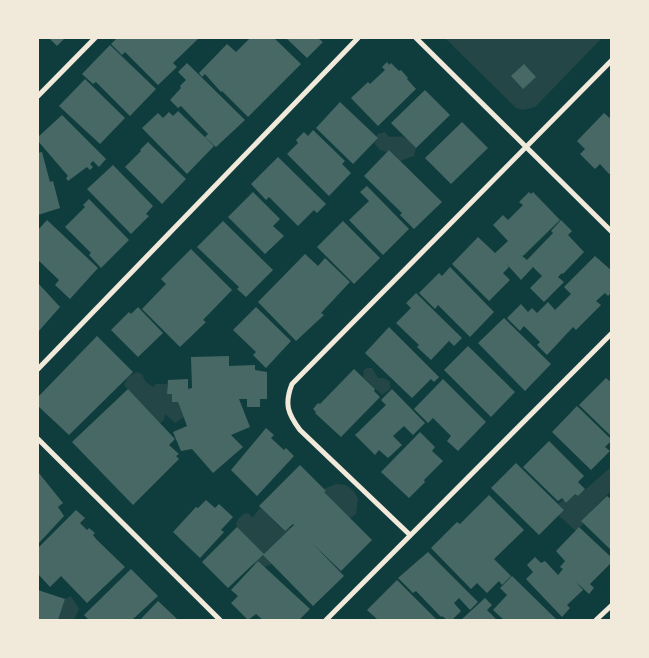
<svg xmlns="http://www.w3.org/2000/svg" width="649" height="658" viewBox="0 0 649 658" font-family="Manrope,sans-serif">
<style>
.green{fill:#244646}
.building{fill:#486865}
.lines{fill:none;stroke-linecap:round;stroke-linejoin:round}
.minor{stroke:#f1e9da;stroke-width:5}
</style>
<rect width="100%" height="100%" fill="#0f3d3e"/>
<path class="green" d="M445,38H602L535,107L523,110L516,108Z
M385,132L389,137C406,136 403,135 416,148L414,156L400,161L390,150L387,152L380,150L374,143L378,139L376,137L378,134Z
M367,368H372L378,378H384L390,382V389L382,395L363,377L364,370Z
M137,372L142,374L145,381L153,387L156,384H167L168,394H172V402H178L184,417L175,423L165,414L164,420L160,423L124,385L128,377Z
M611,467V491L582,520L584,523L576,531L558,515L564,510L558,504L563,500L566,503L575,494L578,496Z
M336,484C348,484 353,488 358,499L356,514L349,519L324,492V489Z
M259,509H262L284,531L289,527L291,529L264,555L272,564L264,567L258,561L254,565L253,564L263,554L237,527L236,524L238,519L245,513L250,514L252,518Z
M71,596L79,609L74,620H58L65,599Z"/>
<path class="building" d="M49,38H65L57,46Z
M117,38H199L173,63L177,67L158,85L125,52L122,55L111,44Z
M250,38H258L260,39L261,38H274L301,64L248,117L222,91L221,92L205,74L202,77L199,73L227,44L236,52Z
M286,38H321L319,39L323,42L307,58Z
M110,45L156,89L130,116L96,82L93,84L82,74Z
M387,62L389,65L391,63L399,71L401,70L408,78L407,79L416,89L378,126L351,98L368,82L370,84L385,70L382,67Z
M187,63L245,120L216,147L205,137L208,134L181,106L178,108L170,100L181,88L180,86L186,80L178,72Z
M524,64L536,77L523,89L511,76Z
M85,79L125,118L100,144L59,106Z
M425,90L450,115L416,148L391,123Z
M340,102L378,138L353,164L316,128Z
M178,111L214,146L187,174L142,128L158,113L163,118L169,112L173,116Z
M604,113L612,120V172L609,174L600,164L595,169L580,154L585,149L577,141Z
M62,115L106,159L99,167L93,161L90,164L93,167L90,170L87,167L68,181L66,178L68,176L38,141V137Z
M462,122L488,148L451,184L425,158Z
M313,130L345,161L342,164L351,173L329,196L287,154L298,143L296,140L304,132L308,136Z
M148,142L186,179L162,204L125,167L141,151L140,150Z
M389,150L442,202L414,229L400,215L402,213L364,176Z
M42,152L50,182L53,181L60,208L38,215V153Z
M278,157L326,204L317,213L314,210L298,226L269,197L266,200L251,184Z
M113,165L153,206L146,214L149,216L131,234L87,189Z
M367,186L409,229L383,255L349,220L369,201L360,192Z
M253,192L280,219L273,226L284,236L265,254L228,217Z
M529,192L531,194L533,192L560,220L523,256L521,255L527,260L553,233L551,231L561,220L572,231L568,235L584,252L563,274L562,273L558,277L564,282L544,302L530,288L542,276L533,267L521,280L504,261L509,267L503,273L510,280L489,301L452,264L478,237L495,253L508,241L493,225L503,215L508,220L523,205L519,202Z
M89,199L129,240L101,268L89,255L91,253L65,227L85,207L83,205Z
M47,220L98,268L70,299L55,285L59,280L38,260V230Z
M223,221L273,270L246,297L237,289L239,287L197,247Z
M343,221L380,258L354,284L317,247Z
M191,249L232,290L203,320L206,322L180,347L142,309L166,284L161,279Z
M305,254L318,266L325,258L350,282L321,313L324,315L296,341L258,302Z
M595,256L612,271V292L608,296L605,293L596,301L601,305L576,330L573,327L547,355L537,345L540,342L524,326L520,331L507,318L521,304L528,312L532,308L537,313L548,302L555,310L571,294L564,287Z
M450,267L494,312L470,337L438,305L435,309L419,293L439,273L442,276Z
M38,283L60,307L38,332Z
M416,293L462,338L454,346L449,341L431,360L417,347L419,345L396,323L411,308L406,303Z
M138,307L163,333L138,357L111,330L129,312L131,314Z
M256,307L291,341L266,368L253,355L256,352L233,330Z
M504,318L551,364L525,391L478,343Z
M389,327L439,377L434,382L431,379L412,398L365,353Z
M97,336L133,372L69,435L38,406V397Z
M468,346L515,392L491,417L444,370Z
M229,356V366L255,365V370L267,372V399H260V407H247V399H239L250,427L231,435L243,447L213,473L192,449L181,451L173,432L187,426L178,402H172V394H167L168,380L188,379V389L192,388L191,357Z
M354,369L375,389L374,391L380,397L341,437L315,413L316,412L313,409L318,403L320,404Z
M606,378L612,383V437L579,405Z
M443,379L486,422L458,451L447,441L451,436L433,418L428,423L414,409Z
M128,389L175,439L169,445L179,454L176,456L179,459L133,505L72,442Z
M392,389L425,423L413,435L404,426L393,436L402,445L388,458L379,450L375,455L355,435L386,405L381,400Z
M577,406L612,440L605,447L610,451L591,470L552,432Z
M266,428L274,435L271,438L284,450L286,448L294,456L257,496L231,470Z
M420,432L435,447L432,451L443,461L424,480L425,482L409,498L381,472Z
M549,441L584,476L578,482L585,489L578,496L575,494L566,503L562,498L558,501L523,467Z
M516,463L564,510L539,535L491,488Z
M300,465L326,491L324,492L372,540L341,571L313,544L344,576L313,606L263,555L294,525L293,524L285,531L259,506Z
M38,472L63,503L58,507L64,516L38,544Z
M489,495L524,530L494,559L511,576L502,585L499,581L487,593L477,583L471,589L431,548L457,522L460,524Z
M607,496L612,500V551L581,521Z
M206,500L215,508L219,504L233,517L221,530L224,532L200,558L173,532L196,507L198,508Z
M76,510L85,518L80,523L87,530L89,528L95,533L93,535L97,540L125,567L87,603L61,576L50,587L38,574V548Z
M237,527L264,554L228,588L202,562Z
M579,527L612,558V562L590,584L594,588L589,594L576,582L583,590L567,605L570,608L562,617L526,579L533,572L527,565L535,557L541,563L545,561L558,575L563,569L560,567L565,561L556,551Z
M428,552L478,602L470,610L459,598L454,603L461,611L452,620H447L442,616L441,617L416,591L413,593L398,578Z
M258,561L310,609L299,620H263L256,614L248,620L231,603L238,596L231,590Z
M131,569L158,596L132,620H89L84,615Z
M512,576L556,619L555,620H504L493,610L507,595L500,588Z
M397,580L437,620H378L367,610Z
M38,590L65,599L58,620H38Z
M485,598L492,605L487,610L497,620H461Z
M158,601L173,615L178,620H140Z"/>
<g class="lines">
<path class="minor" d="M416,38L612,232
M38,96L95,38
M38,369L358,38
M38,439L220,620
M410,535L300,430C288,414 284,404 292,384L612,60
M326,620L612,333
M596,620L612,605"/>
</g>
<rect width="649" height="658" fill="none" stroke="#f1e9da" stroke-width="78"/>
</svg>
